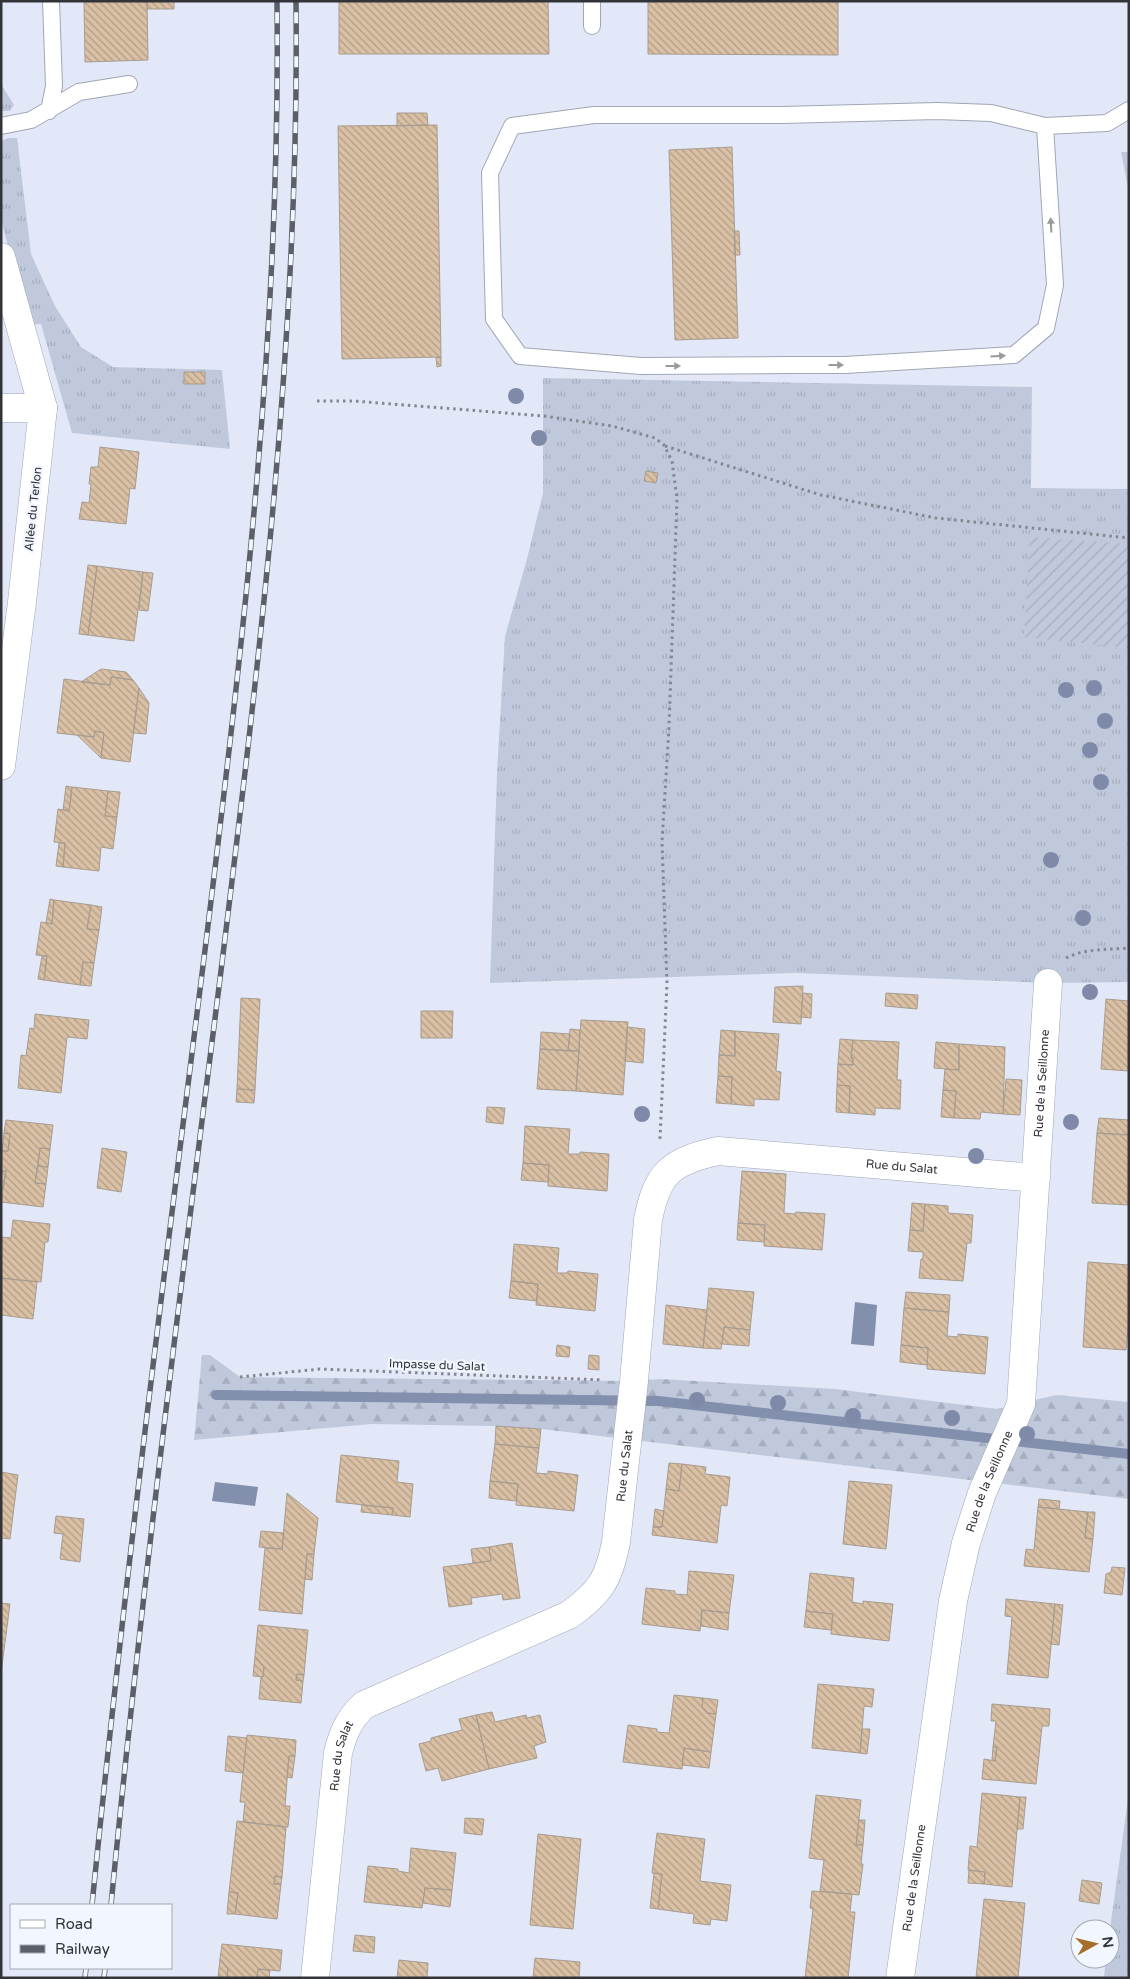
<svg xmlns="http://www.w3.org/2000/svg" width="1130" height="1979" viewBox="0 0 1130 1979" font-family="'Varela Round',sans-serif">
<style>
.grass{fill:url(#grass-tufts)}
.forest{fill:url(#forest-firs)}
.garden{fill:url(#garden-furrows)}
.water{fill:#828fad}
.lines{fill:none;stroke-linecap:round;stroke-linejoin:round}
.stream{stroke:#828fad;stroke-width:10}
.building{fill:url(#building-back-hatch);stroke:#a79c90}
.service-casing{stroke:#a0a6b4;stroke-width:18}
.minor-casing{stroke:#a0a6b4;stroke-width:29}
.path{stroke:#838791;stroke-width:3;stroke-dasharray:2.5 4;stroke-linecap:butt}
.service{stroke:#fff;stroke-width:16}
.minor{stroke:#fff;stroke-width:28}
.rail-casing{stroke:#5c5f67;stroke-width:5.5}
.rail{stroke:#f2f6fe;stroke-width:4;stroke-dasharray:11;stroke-linecap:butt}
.tree{fill:#7f8aa9}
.oneway{fill:#989a9c}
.labels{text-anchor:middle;stroke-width:4.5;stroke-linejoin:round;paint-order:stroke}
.street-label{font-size:12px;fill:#32343a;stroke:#f2f6fe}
</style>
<defs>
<pattern id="grass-tufts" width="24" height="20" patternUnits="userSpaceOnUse" patternTransform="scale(1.25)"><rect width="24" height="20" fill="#c0c9dc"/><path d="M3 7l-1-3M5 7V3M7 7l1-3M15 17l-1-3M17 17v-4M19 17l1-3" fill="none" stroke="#a5adbe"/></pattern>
<pattern id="forest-firs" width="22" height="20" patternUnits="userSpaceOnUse" patternTransform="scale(1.25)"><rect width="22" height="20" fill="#c0c9dc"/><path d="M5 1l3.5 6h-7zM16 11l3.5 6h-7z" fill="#a5adbe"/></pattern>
<pattern id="garden-furrows" width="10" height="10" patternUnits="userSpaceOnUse" patternTransform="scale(1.25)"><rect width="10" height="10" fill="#c0c9dc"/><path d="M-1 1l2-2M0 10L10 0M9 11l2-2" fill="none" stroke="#a5adbe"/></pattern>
<pattern id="building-back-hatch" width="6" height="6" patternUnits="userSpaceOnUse" patternTransform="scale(1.25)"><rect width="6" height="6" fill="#dac0a4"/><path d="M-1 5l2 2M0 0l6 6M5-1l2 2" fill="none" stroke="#b19d87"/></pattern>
</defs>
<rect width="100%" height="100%" fill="#e2e8f7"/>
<path class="grass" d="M1,84L14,105L10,111H1Z
M8,138H17L31,254L55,306L81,347L113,367L222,370L230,449L72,433L41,324L30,325L1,220V141Z
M1121,152H1129V193Z
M543,378L1032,387L1031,488L1129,489V982L1048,983L796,973L490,983L497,772L505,636L527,559L543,493Z
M1129,1792V1978H1104L1106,1959H1110V1929Z"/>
<path class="forest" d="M202,1355H210L240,1377L634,1381L661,1379L835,1389L997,1409L1056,1395L1129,1402V1499L541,1429L496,1426L372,1424L194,1440Z"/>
<path class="garden" d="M1030,537L1129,544V648L1024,637Z"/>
<path class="water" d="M855,1302L877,1305L874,1346L851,1344Z
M215,1482L258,1487L255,1506L212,1501Z"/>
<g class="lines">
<path class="stream" d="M216,1395L658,1401L1129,1454"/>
</g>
<path class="building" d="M84,1H147L148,60L85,62Z
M147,1H174V9H147Z
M339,1H548L549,54H339Z
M648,1H838V55L648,54Z
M397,113H427L428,125L397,126Z
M437,125L441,357L342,359L338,126Z
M732,147L738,338L675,340L669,150Z
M734,231H739L740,255H735Z
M441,357V366L437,367L436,358Z
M184,372H205V384H184Z
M100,447L139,452L135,489L130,488L126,524L79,519L82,502L89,503L91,484H89L91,467H98Z
M646,471L658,473L656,483L644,481Z
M88,565L97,566L88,635L79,634Z
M97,566L143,572L134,641L88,635Z
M143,572L153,573L148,611L139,610Z
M101,669L126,672L133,680L111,677L110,685L81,682Z
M111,677L133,680L139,688L130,762L101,758L104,733L95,731L94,737L57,733L64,679L110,685Z
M139,688L149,703L146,734L133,733Z
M95,731L104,733L101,758L77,735L94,737Z
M66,786L72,787L69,811L63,810Z
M72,787L108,791L105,816L117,817L113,849L101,847L99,871L63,867L65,843L54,842L58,809L69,811Z
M108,791L120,792L117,817L105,816Z
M59,843H65L63,867L56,866Z
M50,899L54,900L52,924L46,923Z
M54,900L91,905L87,929L99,930L94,963L83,962L80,985L44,980L47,956L36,955L41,922L52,924Z
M91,905L102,907L99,930L87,929Z
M42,956H47L44,980L38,979Z
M83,962L94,963L91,986L80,985Z
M803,986L801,1024L773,1022L775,987Z
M803,993L812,994L811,1018L801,1017Z
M886,993L918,995L917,1009L885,1006Z
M241,998L260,999L255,1090L237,1089Z
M1106,999L1129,1001V1071L1101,1069Z
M421,1011H453L452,1038H421Z
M35,1014L89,1020L87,1039L67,1037L61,1093L18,1088L21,1055L26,1056L30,1028L34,1029Z
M581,1020L628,1022L623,1095L576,1091Z
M627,1027L645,1029L643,1063L625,1061Z
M570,1029L580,1030L579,1051H568Z
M721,1030L735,1031V1056L719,1055Z
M735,1031L779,1034L776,1071L781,1072L779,1100L754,1099V1106L731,1104L732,1077L718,1076L719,1055L735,1056Z
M541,1032L570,1034L568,1051L540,1049Z
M840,1039L853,1040L851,1058H853V1065L838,1064Z
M853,1040L899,1042L897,1080H901L900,1109L875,1108V1115L849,1113L850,1086L837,1085L838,1064L853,1065V1058H851Z
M936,1042L959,1044V1070L934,1068Z
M959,1044L1005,1047L1003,1114L981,1112L980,1119L954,1118L956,1091L943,1090L945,1069L959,1070Z
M540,1049L579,1051L576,1091L537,1089Z
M718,1076L732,1077L731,1104L716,1103Z
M1006,1079L1022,1080L1020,1115L1003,1114Z
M837,1085L850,1086L849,1113L836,1112Z
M237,1089L255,1090L254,1103L236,1102Z
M943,1090L956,1091L954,1118L941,1117Z
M487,1107L505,1108L503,1124L486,1122Z
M1099,1118L1129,1120V1135L1097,1133Z
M6,1120L53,1125L50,1149L40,1148L35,1183L46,1184L43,1207L1,1202V1189H3L6,1171H1L2,1151H8L10,1134L4,1133Z
M525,1126L570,1129L568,1154H580V1152L609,1154L607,1191L548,1186L549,1165L523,1163Z
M4,1133L10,1134L8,1151H2Z
M1097,1133L1129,1135V1205L1092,1203Z
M40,1148L50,1149L48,1167L38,1166Z
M102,1148L127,1152L121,1192L97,1188Z
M523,1163L549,1165L548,1182L521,1180Z
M38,1166L48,1167L46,1184L35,1183Z
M1,1171H6L3,1189H1Z
M742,1171L786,1174L784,1213L795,1214L796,1212L825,1214L822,1250L764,1246L765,1225L738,1223Z
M912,1203L925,1204L923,1231L910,1230Z
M925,1204L948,1206V1213L973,1215L971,1243H967L963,1281L919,1278L921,1259H923V1252L908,1251L910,1230L923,1231Z
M13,1220L50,1224L48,1242H45L41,1282L1,1278V1237L11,1238Z
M738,1223L765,1225L764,1242L737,1240Z
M514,1244L559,1248L557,1273H567L568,1271L598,1274L595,1311L536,1305L538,1284L511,1281Z
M1088,1262L1129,1265V1319L1126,1350L1083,1347Z
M1,1278L37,1282L33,1319L1,1315Z
M511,1281L538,1284L537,1301L509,1298Z
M709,1288L754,1292L750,1330L724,1327L721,1349L703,1348Z
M906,1292L950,1295L949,1312L904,1308Z
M666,1305L707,1310L703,1348L663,1344Z
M904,1308L949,1312L947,1336L958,1337V1334L988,1337L985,1374L927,1369L928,1348L901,1345Z
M724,1327L750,1330L749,1346L722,1344Z
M557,1345L570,1347L569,1357L556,1356Z
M901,1345L928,1348L927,1365L900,1362Z
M589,1355L599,1356V1370L588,1369Z
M496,1426L541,1429L539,1448L495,1444Z
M495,1444L539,1448L536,1473L548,1474V1471L578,1475L574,1511L516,1505L518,1484L490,1481Z
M341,1455L399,1461L397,1482L413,1484L410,1517L392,1515L393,1508L336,1502Z
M669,1463L682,1464L679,1491L666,1489Z
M682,1464L706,1467L705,1474L730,1477L727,1506L721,1505L717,1543L652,1535L653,1527H662L666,1489L679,1491Z
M1,1472L18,1475L10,1539L2,1538L1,1541Z
M490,1481L518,1484L516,1501L489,1498Z
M849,1481L892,1485L886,1549L843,1544Z
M287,1493L318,1518L314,1554H307L302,1614L259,1610L265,1548L282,1549Z
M1039,1499L1060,1501L1059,1509L1038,1507Z
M362,1505L393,1508L392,1515L361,1512Z
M1038,1507L1088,1512L1085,1538L1093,1539L1089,1572L1024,1566L1026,1549L1034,1550Z
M655,1509L664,1511L662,1527H653Z
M1088,1512H1095L1093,1539L1085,1538Z
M56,1516L84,1519L80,1562L60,1559L63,1534L54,1533Z
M261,1531L284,1533L282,1549L259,1547Z
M512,1543L520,1598L503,1600L502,1594L471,1598L472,1604L449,1607L443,1567L491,1561L489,1547Z
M489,1547L491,1561L473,1563L471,1549Z
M307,1554H314L312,1580L305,1579Z
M1112,1567L1125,1568L1122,1595L1104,1593L1106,1574L1111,1572Z
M689,1571L734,1575L729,1613L702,1610L700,1631L642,1624L646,1588L675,1591V1594L687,1595Z
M810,1573L854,1578L852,1602L863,1604V1601L893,1604L889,1641L831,1634L833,1614L806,1611Z
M1006,1599L1055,1604L1048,1678L1007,1674L1012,1617L1005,1616Z
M1,1603L10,1604L1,1673Z
M1055,1604L1063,1605L1059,1645L1051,1644Z
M702,1610L729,1613L728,1630L701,1626Z
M806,1611L833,1614L831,1630L804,1627Z
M258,1625L308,1630L304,1675L297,1674L296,1680L303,1681L301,1703L259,1699L261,1677H263L264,1667L255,1656Z
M255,1656L264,1667L263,1677L253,1676Z
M297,1674L304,1675L303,1681L296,1680Z
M818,1684L874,1689L872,1707L864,1706L860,1753L812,1748Z
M674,1695L703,1698L702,1707L707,1713L716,1714L711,1752L684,1748L682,1769L623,1762L628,1725L657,1729V1732L669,1733Z
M703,1698L718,1700L716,1714L707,1713L702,1707Z
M992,1704L1050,1709L1049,1726H1042L1036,1784L982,1779L984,1759L995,1761L997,1747H993L996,1721H991Z
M492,1712L495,1722L526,1715L527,1718L540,1715L546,1742L534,1746L537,1758L489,1769L476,1715Z
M476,1715L489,1769L442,1781L438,1768L426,1771L419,1744L431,1741V1738L462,1730L459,1719Z
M862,1729H870L867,1754L860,1753Z
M247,1735L296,1740L295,1756H289L285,1806H290L288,1827L243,1822L245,1802H240Z
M228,1736L247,1738L243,1773L225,1771Z
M993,1747H997L995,1761L992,1760Z
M684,1748L711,1752L709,1768L682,1765Z
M289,1756H295L292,1778L287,1777Z
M982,1793L1020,1797L1012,1887L984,1884L985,1872L968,1870L970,1846L977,1847Z
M816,1795L861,1800L856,1845H863L861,1864H863L859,1895L820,1891L824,1860L809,1858Z
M1020,1797H1026L1023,1829H1017Z
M465,1818L484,1819L482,1835L464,1833Z
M859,1820H865L863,1845H856Z
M237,1821L286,1827L282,1877L275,1876L274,1884H281L277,1919L235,1914L238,1893L229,1892Z
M657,1833L705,1839L700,1881L731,1885L727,1921L711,1919L710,1925L693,1923L694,1914L658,1909L662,1874L652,1873Z
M538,1834L581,1839L573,1929L530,1925Z
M411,1848L456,1853L452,1890L425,1888L422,1908L364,1902L368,1866L398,1869V1871L409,1873Z
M969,1870L985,1872L984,1884L968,1883Z
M654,1873L662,1874L658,1909L650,1908Z
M275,1876L282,1877L281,1884H274Z
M1082,1880L1102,1883L1099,1904L1079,1901Z
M425,1888L452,1890L450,1907L423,1903Z
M812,1891L852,1894L850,1912H855L848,1978H805L813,1909L810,1908Z
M229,1892L238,1893L235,1914H227Z
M984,1899L1025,1903L1018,1978H976Z
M355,1935L375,1937L374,1953L353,1951Z
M222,1944L282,1950L280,1971L258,1969L257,1978H227L228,1969L220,1959Z
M535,1958L580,1962L579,1978H533Z
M220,1959L228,1969L227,1978H218Z
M399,1960L428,1963L427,1978H397Z
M258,1969L270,1970L269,1978H257Z"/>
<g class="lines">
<defs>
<path id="service" d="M592,26V1
M49,111L54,86L51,1
M1,126L31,120L79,92L129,84
M1045,126L1055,285L1046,328L1014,355L845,365H792L641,366L520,356L494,319L490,173L512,126L594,115H782L937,111L991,113L1045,126L1107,123L1129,110"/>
<g id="minor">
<path d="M1,257L43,408L22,602L1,766"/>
<path d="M1,408H43"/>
<path id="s1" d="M315,1978L338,1753C343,1733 349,1719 364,1705L569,1615C600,1593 609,1579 616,1542L634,1381L648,1220C657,1173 671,1161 718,1151L1036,1178"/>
<path id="s2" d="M900,1978L953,1601L966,1543L982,1493L1021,1404L1048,983"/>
</g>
</defs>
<use href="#service" class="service-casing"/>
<use href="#minor" class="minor-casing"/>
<path class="path" d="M317,401H354L544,416L612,426L655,438L664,445L672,461L677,499L669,727L662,842L667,983L660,1139
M665,446L821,495L936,518L1129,538
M1066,958C1086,948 1107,950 1129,948
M240,1377L320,1369L603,1380"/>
<use href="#service" class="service"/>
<use href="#minor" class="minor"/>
<defs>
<path id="rail" d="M92,1905C124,1586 165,1268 205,950C244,634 281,321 277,1
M111,1905C141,1596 181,1287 220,979C260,654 300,329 296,1
M85,1978L86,1968
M104,1978L105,1968"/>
</defs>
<use href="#rail" class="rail-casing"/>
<use href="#rail" class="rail"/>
</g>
<g class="tree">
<circle cx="516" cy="396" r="8"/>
<circle cx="539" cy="438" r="8"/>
<circle cx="1094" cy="688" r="8"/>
<circle cx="1066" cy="690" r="8"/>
<circle cx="1105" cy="721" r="8"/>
<circle cx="1090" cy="750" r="8"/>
<circle cx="1101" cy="782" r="8"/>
<circle cx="1051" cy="860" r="8"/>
<circle cx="1083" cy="918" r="8"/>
<circle cx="1090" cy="992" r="8"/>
<circle cx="642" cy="1114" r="8"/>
<circle cx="1071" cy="1122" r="8"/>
<circle cx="976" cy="1156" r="8"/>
<circle cx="697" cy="1400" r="8"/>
<circle cx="778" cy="1403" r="8"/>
<circle cx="853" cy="1416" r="8"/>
<circle cx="952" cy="1418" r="8"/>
<circle cx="1027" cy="1434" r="8"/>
</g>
<defs><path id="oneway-solid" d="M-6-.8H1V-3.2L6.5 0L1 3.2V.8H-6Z" transform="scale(1.25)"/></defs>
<g class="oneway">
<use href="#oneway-solid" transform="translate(1051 225) rotate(-93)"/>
<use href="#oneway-solid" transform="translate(998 356) rotate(-4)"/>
<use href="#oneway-solid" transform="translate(836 365)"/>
<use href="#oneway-solid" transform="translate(673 366)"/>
</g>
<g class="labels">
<g class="street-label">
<text transform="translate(33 509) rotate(-84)" y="4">Allée du Terlon</text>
<text dy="4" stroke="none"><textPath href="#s2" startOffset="911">Rue de la Seillonne</textPath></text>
<text dy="4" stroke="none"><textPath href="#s1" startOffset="1211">Rue du Salat</textPath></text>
<text transform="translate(437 1365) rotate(2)" y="4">Impasse du Salat</text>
<text dy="4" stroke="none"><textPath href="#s1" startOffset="672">Rue du Salat</textPath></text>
<text dy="4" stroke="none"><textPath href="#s2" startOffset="506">Rue de la Seillonne</textPath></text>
<text dy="4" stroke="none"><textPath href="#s1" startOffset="224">Rue du Salat</textPath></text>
<text dy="4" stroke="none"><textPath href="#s2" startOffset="101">Rue de la Seillonne</textPath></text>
</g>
</g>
<rect width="1130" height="1979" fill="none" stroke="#32343a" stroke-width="5"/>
<rect x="10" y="1904" width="162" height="65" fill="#f2f6fe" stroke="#a5a8b0"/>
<rect x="20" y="1920" width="25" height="8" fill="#ffffff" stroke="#a5a8b0"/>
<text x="55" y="1929" font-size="15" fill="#32343a">Road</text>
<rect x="20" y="1945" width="25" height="8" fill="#5c5f67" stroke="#a5a8b0"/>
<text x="55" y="1954" font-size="15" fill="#32343a">Railway</text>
<g transform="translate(1095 1944) rotate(82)"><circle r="24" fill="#f2f6fe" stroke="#a5a8b0"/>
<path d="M0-4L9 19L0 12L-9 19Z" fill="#a56f2a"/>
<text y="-8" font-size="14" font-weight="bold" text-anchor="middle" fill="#32343a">N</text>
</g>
</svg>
